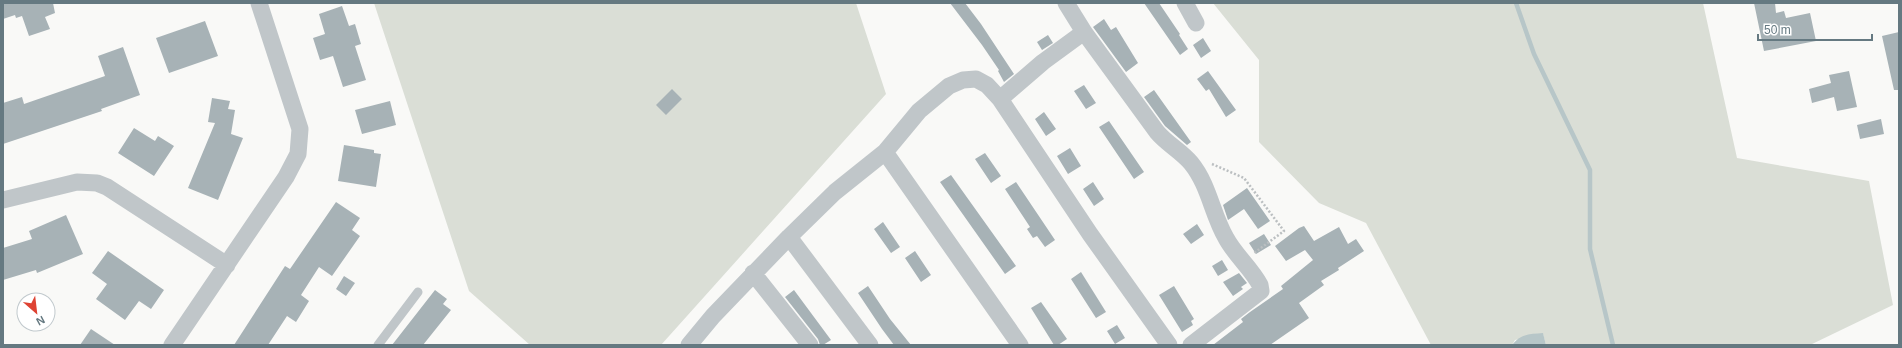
<svg xmlns="http://www.w3.org/2000/svg" width="1902" height="348" viewBox="0 0 1902 348" font-family="Arial,sans-serif">
<style>
.green{fill:#daded6}
.water{fill:#b7c6c8}
.lines{fill:none;stroke-linecap:round;stroke-linejoin:round}
.stream{stroke:#b7c6c8;stroke-width:4.5}
.building{fill:#a7b2b6}
.path{stroke:#bbbfc1;stroke-width:2.5;stroke-dasharray:2 2;stroke-linecap:butt}
.lane{stroke:#c0c6c9;stroke-width:9}
.street{stroke:#c0c6c9;stroke-width:17}
</style>
<rect width="100%" height="100%" fill="#f9f9f7"/>
<path class="green" d="M374,3H856L886,94L661,345H530L469,291Z
M1213,3H1703L1737,158L1869,181L1893,305L1810,345H1546L1543,334L1515,340L1512,345H1431L1366,223L1319,203L1259,142V60Z"/>
<path class="water" d="M1543,333L1546,345H1512C1520,334 1530,334 1543,333Z"/>
<g class="lines">
<path class="stream" d="M1516,3L1534,54L1590,170V249L1613,345"/>
</g>
<path class="building" d="M3,3H53L55,13L45,17L50,29L29,36L22,16L16,18L15,15L3,19Z
M950,3H965L981,24L1014,74L1004,82L998,71L999,70L982,45Z
M1144,3H1159L1180,34L1179,35L1188,49L1180,55Z
M1754,3H1775L1776,13L1784,11L1786,18L1810,13L1816,41L1764,51Z
M342,6L349,26L355,24L361,44L355,46L366,80L343,87L333,56L320,60L313,38L325,34L319,14Z
M1104,19L1111,30L1116,27L1138,63L1126,72L1093,27Z
M205,21L218,56L169,73L156,38Z
M1899,32V90H1894L1882,36Z
M1048,35L1053,43L1042,50L1037,42Z
M1203,38L1211,51L1201,58L1193,45Z
M123,47L140,95L101,109L102,111L3,144V103L22,97L24,104L105,76L98,56Z
M1208,71L1236,110L1226,117L1209,89L1206,91L1197,79Z
M1849,71L1857,107L1837,111L1834,97L1812,103L1809,89L1831,83L1829,75Z
M1084,85L1096,103L1086,109L1074,91Z
M672,89L682,99L666,115L656,105Z
M1154,90L1191,142L1187,145L1165,126L1144,97Z
M212,98L230,101L228,109L235,110L231,134L243,138L218,200L188,188L215,123L208,122Z
M390,101L396,125L362,134L355,110Z
M1044,112L1056,129L1046,136L1035,119Z
M1881,119L1884,134L1860,139L1857,125Z
M1109,121L1144,172L1134,179L1099,127Z
M134,128L155,141L158,136L174,146L154,176L118,153Z
M344,145L374,150V153L381,154L376,187L338,181Z
M1070,148L1081,166L1068,174L1057,156Z
M985,153L1001,176L991,183L975,159Z
M951,175L1016,266L1005,274L940,182Z
M1016,182L1055,240L1045,247L1037,236L1033,238L1027,229L1030,227L1005,189Z
M1093,182L1104,199L1094,206L1083,189Z
M1247,188L1270,221L1258,229L1244,209L1228,220L1223,205Z
M336,202L360,218L352,230L360,236L332,276L319,267L301,295L309,301L296,322L287,316L268,345H234L285,266L290,269Z
M66,215L83,254L37,273L36,270L3,280V248L32,239L29,231Z
M883,222L900,247L891,253L874,229Z
M1197,224L1204,235L1191,244L1183,234Z
M1304,226L1314,241L1339,227L1348,244L1356,239L1364,251L1338,268L1339,270L1321,281L1324,285L1299,303L1309,318L1270,345H1213L1243,322L1241,319L1250,312L1283,289L1281,286L1313,260L1305,250L1286,261L1275,246L1299,228Z
M1264,234L1271,245L1256,254L1249,243Z
M108,251L164,290L151,309L139,301L125,320L96,299L107,284L92,273Z
M915,251L931,275L921,282L905,258Z
M1222,260L1228,270L1218,276L1212,266Z
M1081,272L1106,312L1096,318L1071,279Z
M1239,273L1247,283L1241,287L1243,289L1233,296L1223,282Z
M344,276L355,283L346,296L336,289Z
M868,286L890,319L911,345H894L882,329L858,293Z
M1174,286L1194,319L1191,321L1193,325L1182,332L1159,295Z
M435,290L447,299L443,304L451,310L423,345H392Z
M794,290L831,340L823,345H820L818,339L785,297Z
M1041,302L1067,339L1058,345H1054L1031,308Z
M1117,325L1125,338L1115,344L1107,331Z
M91,329L115,345H80Z"/>
<g class="lines">
<path class="path" d="M1212,164L1244,178L1284,231L1254,253"/>
<path class="lane" d="M378,345L418,292"/>
<path class="street" d="M1066,3L1084,32L1157,132C1167,144 1181,151 1191,163C1209,185 1212,214 1226,238C1235,255 1251,268 1260,285L1261,291L1191,345
M1185,3L1196,23
M1000,99L1043,62L1084,32
M885,152L1020,345
M3,200L77,182L97,183L107,187L227,265
M789,237L870,345
M753,273L810,345
M172,345L286,177L298,154L300,129L259,3
M689,345L713,316L789,237L835,192L885,152L919,111L949,86L963,80L976,79L987,85L1000,99L1090,234L1169,345"/>
</g>
<rect width="1902" height="348" fill="none" stroke="#657981" stroke-width="8"/>
<g transform="translate(36 312) rotate(152)"><circle r="19" fill="#ffffff" stroke="#c1c9cd"/>
<path d="M0-3L7 15L0 10L-7 15Z" fill="#de4333"/>
<text y="-6" font-size="11" font-weight="bold" text-anchor="middle" fill="#657981">N</text>
</g>
<path d="M1758 34v6h114v-6" fill="none" stroke="#657981" stroke-width="2"/>
<text x="1764" y="34" font-size="12" fill="#657981" stroke="#ffffff" stroke-width="3" paint-order="stroke">50 m</text>
</svg>
